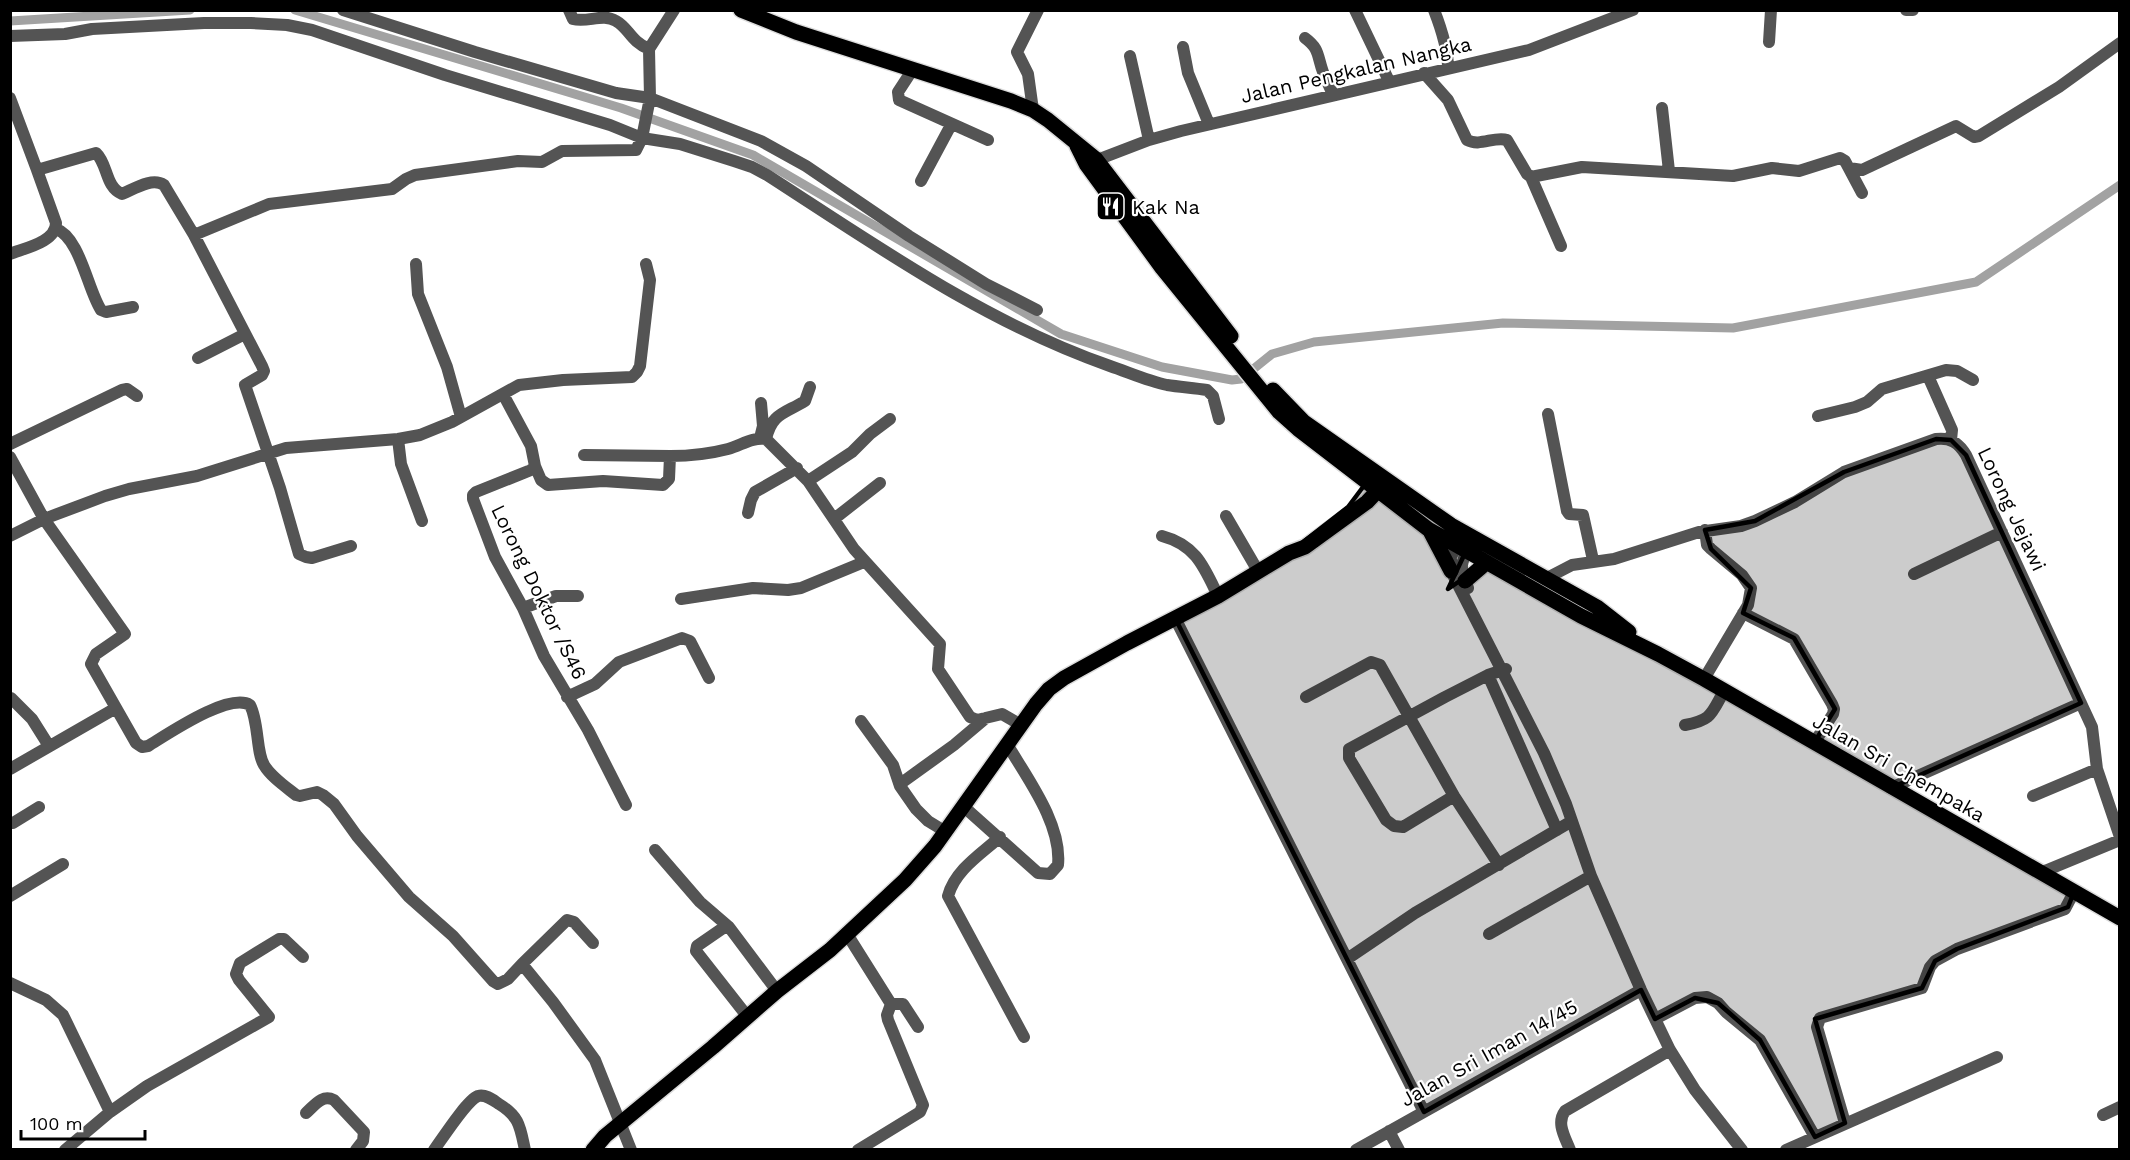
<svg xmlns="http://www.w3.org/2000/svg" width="2130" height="1160" viewBox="0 0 2130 1160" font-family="'Work Sans',sans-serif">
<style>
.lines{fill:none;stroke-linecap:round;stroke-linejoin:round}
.canal{stroke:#a2a2a2;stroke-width:9}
.major-casing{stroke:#dbdbdb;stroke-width:18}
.minor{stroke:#545454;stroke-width:12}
.major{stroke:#000;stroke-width:15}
.marked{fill:#000;fill-opacity:0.2;stroke:#000;stroke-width:4.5;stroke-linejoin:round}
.labels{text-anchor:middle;stroke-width:4.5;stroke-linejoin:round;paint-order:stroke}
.street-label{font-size:20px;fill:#000;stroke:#fff}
.poi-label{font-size:20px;fill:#000;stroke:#fff;text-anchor:start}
</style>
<rect width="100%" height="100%" fill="#fff"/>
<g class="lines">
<path class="canal" d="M295,10L621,108L753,155L1061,334L1162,367L1232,380L1241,379L1272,354L1314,342L1503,323L1733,328L1976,282L2120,185
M10,21L190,10"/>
<defs>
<path id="major" d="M741,10L796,32L1011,101L1033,110L1048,120L1096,159L1231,336
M1077,146L1086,164L1162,268L1279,412L1298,429L1428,529L1581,616L1658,654L1704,679L2120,918
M1273,390L1304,422L1451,525L1597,607L1629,632
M1430,531L1451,571
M1465,581L1486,563
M593,1150L605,1136L713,1047L777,991L830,950L905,880L935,846L1036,704L1049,689L1064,678L1127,643L1218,596L1289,553L1305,547L1367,502L1384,484"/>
</defs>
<use href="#major" class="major-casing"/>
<path class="minor" d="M343,10L475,52L616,93L650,98L761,141L806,166L909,236L986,284L1037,310
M569,10L573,19C587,23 603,13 616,21C629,28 630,41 649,49
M1355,10L1389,81
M1434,10C1441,28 1448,49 1448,68
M1906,10H1913
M10,36L65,34L92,29L204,23H251L287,25L312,30L445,75L610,125L642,138L680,144L734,161L752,167L767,175C877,246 986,323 1110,366C1128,372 1148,381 1167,385C1180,387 1194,388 1207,390L1213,396L1219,419
M1305,38C1320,49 1317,56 1323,72C1326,80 1330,87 1333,95
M1769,42L1771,10
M1183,47L1188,73L1209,124
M1130,56L1149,140
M913,69L898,92L899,100L988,140
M1424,73L1448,100L1467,140C1480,147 1494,136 1507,140L1527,174L1531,177L1582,167L1733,176L1772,168L1799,171L1840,158L1845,161L1862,193
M10,98L37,170
M1662,108L1669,171
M1033,110L1028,74L1017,52L1038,10
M1089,163L1149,140L1181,131L1529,50L1633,10
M1849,168L1862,170L1956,126L1974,137L1979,136L2059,87L2120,43
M1531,177L1561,246
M921,181L951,125
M56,229C80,237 88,291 101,310L106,312L133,307
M194,235L269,204L392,189L406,179L415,175L518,161L542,162L562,151L636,150L642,138L650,98L649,49L674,10
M10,254C25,248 56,242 56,223L37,170L96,153C108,164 105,187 122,194C134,189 152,177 164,185L194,235L262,366L264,371L262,375L245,385L280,488L299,554L306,557L312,558L351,546
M416,264L418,294L447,367L461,417
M198,358L245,334
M1928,376L1952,430L1951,440
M503,394L531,446L535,466L531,470L476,492L473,495V499L495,557L523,608L544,656L588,730L626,805
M1548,414L1567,511L1569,514L1583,515L1593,560
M1818,416L1855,407L1867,402L1882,389L1946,370L1957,371L1973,380
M761,434L763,426L761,403
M398,439L401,464L422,521
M766,439C772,413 784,414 805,401L810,387
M10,444L122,390L127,389L137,396
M584,455L670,456
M10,457L44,519L125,634L96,654L91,664L136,743L142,747L148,746C168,734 229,692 250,705C259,722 256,752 264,765C271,777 286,787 296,795L300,796L317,792L323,795L334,804L357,836L409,897L453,936L493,981L498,984L508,979L522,964L553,1002L595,1060L631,1150
M535,466L541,480L548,485L603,481L663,485L669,479L670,456C690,456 709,454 728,449C742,445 752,437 766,439L808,481L854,549L940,644L938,669L970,717L977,720L1002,714L1021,725
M808,481L852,452L870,434L890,419
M748,513L751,500L755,492L797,468
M1226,516L1258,571
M834,519L880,483
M10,536L44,519L105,496L129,489L197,476L286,448L398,439L420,435L452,422L519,385L563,380L632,377L637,372L640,366L650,280L646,264
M1162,536C1196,545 1204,567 1218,596
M1460,538L1451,557V571L1544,753L1566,804L1591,876L1641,990L1670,1050L1695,1090L1742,1150
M1914,574L2002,532
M1545,579L1572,565L1614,559L1699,532L1741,526L1755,521L1795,502L1844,472L1936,439C1950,437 1959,443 1966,455L2092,727L2097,769L2120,837
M1468,588C1459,568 1460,563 1471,544
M681,599L753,588L788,590L801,588L864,562
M523,608L556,596H578
M1743,613L1794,639L1832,704L1834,709L1833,714L1814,743
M1175,618L1424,1112
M1488,675L1557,830
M1704,679L1748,605L1751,588L1742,575L1711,549L1707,545L1705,530
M567,697L595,684L619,662L682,638L690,641L709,678
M1306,697L1371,662L1380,665L1454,796L1499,865
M11,698L32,719L49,746
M861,721L893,765L900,786L916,809L928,821L946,832
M1685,725C1712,720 1711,714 1724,691
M10,769L116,708
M900,784L954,745L986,718
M1891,788L2081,703
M1454,796L1403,827L1394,826L1386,820L1349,758V749L1445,697L1488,675L1506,669
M2033,796L2097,769
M963,806L1038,873L1050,874L1058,865C1062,824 1027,778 1007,744
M13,823L39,807
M1000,837C981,854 955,870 948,896L1024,1037
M655,850L700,902L729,927
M2040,873L2120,840
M10,896L63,864
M847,934L891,1004L887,1015L888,1020L923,1105L920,1112L858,1150
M1489,934L1591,876
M1347,959L1415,913L1572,821
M522,964L567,920L574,922L593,943
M10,983L46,1000L63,1015L110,1112
M891,1004H903L918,1027
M747,1016L696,951L697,946L726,926L729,927L777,991
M1655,1019L1695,998L1707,997L1718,1003L1726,1012L1760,1040L1815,1137
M306,1113C315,1105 322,1094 334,1100L364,1132L363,1141L356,1150
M2103,1115L2120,1107
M1845,1123L1817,1027L1820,1018L1922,988L1930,967L1935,961L1957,949L2065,909L2074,892
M1389,1131L1399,1150
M65,1150L110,1112L147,1086L269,1017L239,980L236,974L240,963L279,939H284L303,957
M434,1150C442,1139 467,1100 478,1096C486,1094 493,1100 499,1104C520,1117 520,1127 525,1150
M1356,1150L1641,990
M1570,1150C1565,1137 1556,1123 1565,1111L1670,1050
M1786,1150L1997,1057"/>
<use href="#major" class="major"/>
</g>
<path class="marked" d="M1936,439L1951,440L1966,455L2081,703L1891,788L2074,892L2068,907L1957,949L1935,961L1922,988L1815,1019L1845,1123L1815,1137L1760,1040L1718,1003L1695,998L1655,1019L1641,990L1424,1112L1175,618L1289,553L1348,507L1366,483L1377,491L1387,480L1464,532L1456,546L1466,551L1448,589L1486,563L1814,743L1835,709L1794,638L1743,613L1751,588L1711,549L1705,530L1755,521L1844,472Z"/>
<defs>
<symbol id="restaurant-square" viewBox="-11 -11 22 22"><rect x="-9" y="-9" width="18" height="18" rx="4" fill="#000" stroke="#fff"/><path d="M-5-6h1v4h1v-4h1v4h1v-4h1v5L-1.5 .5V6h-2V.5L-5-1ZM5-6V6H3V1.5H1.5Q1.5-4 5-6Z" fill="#fff"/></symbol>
</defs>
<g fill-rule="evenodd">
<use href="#restaurant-square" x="1094" y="190" width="33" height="33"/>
</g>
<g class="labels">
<g class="street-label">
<text transform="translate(1356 70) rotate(-13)" y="7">Jalan Pengkalan Nangka</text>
<text transform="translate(2012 509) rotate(65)" y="7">Lorong Jejawi</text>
<text transform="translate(539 592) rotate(64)" y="7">Lorong Doktor /S46</text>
<text transform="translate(1899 768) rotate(30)" y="7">Jalan Sri Chempaka</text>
<text transform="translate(1489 1053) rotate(-29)" y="7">Jalan Sri Iman 14/45</text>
</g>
<g class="poi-label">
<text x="1132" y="214">Kak Na</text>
</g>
</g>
<rect width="2130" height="1160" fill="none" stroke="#000000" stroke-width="24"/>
<path d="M21 1130v9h124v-9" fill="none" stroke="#000000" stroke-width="3"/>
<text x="30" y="1130" font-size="18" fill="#000000" stroke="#ffffff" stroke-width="4.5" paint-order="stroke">100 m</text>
</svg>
